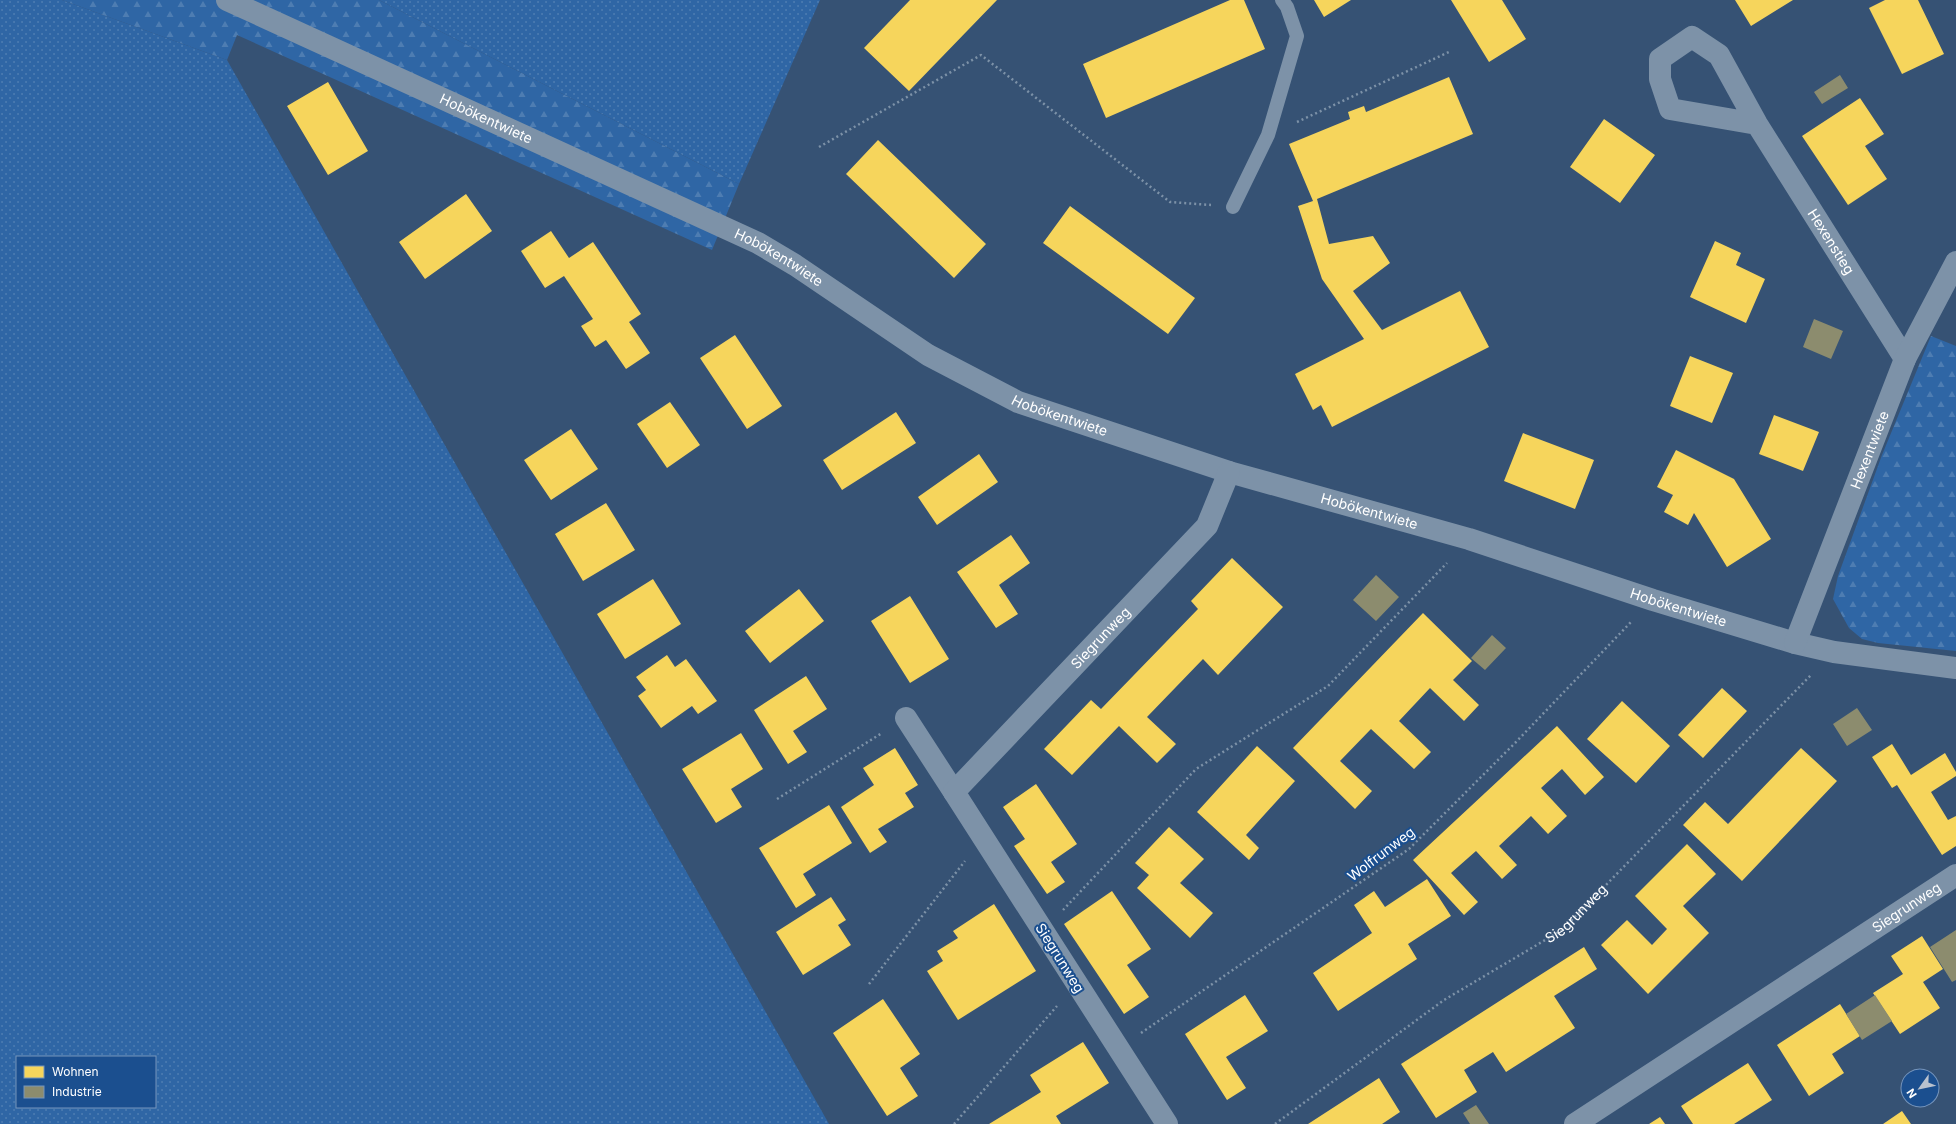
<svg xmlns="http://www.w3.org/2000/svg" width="1956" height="1124" viewBox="0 0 1956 1124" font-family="Inter,sans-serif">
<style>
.grass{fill:url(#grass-dots);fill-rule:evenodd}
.forest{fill:url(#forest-firs)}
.homes{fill:#f6d55c}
.industry{fill:#8c8c6e}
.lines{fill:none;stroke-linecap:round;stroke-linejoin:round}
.path{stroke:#7d92a8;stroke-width:2.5;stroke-dasharray:2 3;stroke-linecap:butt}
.service{stroke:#7d92a8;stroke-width:14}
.minor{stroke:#7d92a8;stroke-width:22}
.labels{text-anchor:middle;stroke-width:4;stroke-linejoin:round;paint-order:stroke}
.street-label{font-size:14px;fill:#fff;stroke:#1b4f8f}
</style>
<defs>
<pattern id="grass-dots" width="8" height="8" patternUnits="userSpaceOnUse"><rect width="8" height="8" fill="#2f66a5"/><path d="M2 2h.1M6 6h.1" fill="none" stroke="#4e7db2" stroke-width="1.8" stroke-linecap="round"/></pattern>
<pattern id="forest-firs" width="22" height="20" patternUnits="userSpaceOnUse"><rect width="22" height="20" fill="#2f66a5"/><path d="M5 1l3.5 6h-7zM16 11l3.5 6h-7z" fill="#4e7db2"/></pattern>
</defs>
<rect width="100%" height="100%" fill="#365274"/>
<path class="grass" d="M0,0H62L227,60L829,1124H0ZM17,1057H155V1107H17Z
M379,0H820L739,184Z"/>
<path class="forest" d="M62,0H379L739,184L712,250L237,35L227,60Z
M1931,336L1956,346V651L1878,643L1862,639L1849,628L1833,599L1838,576L1882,455Z"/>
<path class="homes" d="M910,0H997L909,91L864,48Z
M1230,0H1244L1265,49L1106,118L1083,64Z
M1314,0H1351L1324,17Z
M1451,0H1502L1526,39L1489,62Z
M1735,0H1793L1751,26Z
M1885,0H1918L1944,54L1902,74L1869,8Z
M1449,77L1473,134L1317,199L1329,244L1373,236L1390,263L1353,291L1382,330L1460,291L1489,347L1332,427L1321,405L1313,410L1295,374L1364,339L1322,279L1298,206L1313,201L1289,144L1350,119L1348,112L1364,106L1366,112Z
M328,82L368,151L328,175L287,106Z
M1860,98L1884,134L1865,146L1887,179L1848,205L1802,136Z
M1604,119L1655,155L1620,203L1570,167Z
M878,140L986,244L954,278L846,174Z
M466,194L492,231L425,279L399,242Z
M1070,206L1195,298L1168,334L1043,243Z
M551,231L569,258L593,242L641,314L629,322L650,353L626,369L606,340L595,347L581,326L593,319L564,276L545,288L521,251Z
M1715,241L1741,253L1736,265L1765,279L1746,323L1690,297Z
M735,335L782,406L747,429L700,358Z
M1690,356L1733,373L1712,423L1670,406Z
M670,402L700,445L667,468L637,424Z
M896,412L916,443L842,490L823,460Z
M1774,415L1819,432L1803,471L1759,454Z
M571,429L598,469L551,500L524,460Z
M1523,433L1594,460L1575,509L1504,481Z
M1676,450L1734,479L1771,539L1727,567L1694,513L1688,525L1664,512L1673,495L1657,487Z
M979,454L998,482L937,525L918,497Z
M606,503L635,550L583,581L555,534Z
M1011,535L1030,563L999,585L1018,614L996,628L957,572Z
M1232,558L1283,607L1218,675L1203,659L1147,717L1176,744L1157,763L1119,726L1072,775L1044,749L1091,700L1101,709L1198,609L1191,601Z
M653,579L681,624L625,659L597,614Z
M799,589L824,621L770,663L745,631Z
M910,596L949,659L910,683L871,621Z
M1423,613L1472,661L1453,680L1479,705L1464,721L1430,688L1399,721L1431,752L1414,769L1371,729L1340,761L1372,791L1355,809L1293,748Z
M667,655L675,667L686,659L717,701L698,714L692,706L661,728L638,696L646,690L636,677Z
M806,676L827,709L793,731L807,752L788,764L754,710Z
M1722,688L1747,711L1703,758L1678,735Z
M1622,701L1670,746L1636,783L1587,739Z
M1557,726L1604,777L1585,795L1562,769L1541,788L1567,816L1548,834L1531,816L1499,846L1517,865L1502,879L1476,851L1451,873L1478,902L1464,915L1413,860Z
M741,733L763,769L731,789L742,807L716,823L682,769Z
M1892,744L1911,775L1945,753L1956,772V776L1931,792L1948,820L1956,816V846L1942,855L1897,785L1892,788L1872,757Z
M1257,746L1295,781L1246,835L1259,848L1249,860L1197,812Z
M895,748L918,785L905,793L914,807L878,829L887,842L870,853L841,807L874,785L863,768Z
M1801,748L1837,781L1742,881L1683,825L1705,802L1728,824Z
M1036,784L1077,844L1051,862L1065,882L1047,894L1014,846L1025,839L1003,807Z
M829,805L852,843L803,874L816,895L796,908L759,848Z
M1169,827L1204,859L1180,883L1213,913L1190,938L1137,888L1149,875L1135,863Z
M1687,844L1716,874L1683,906L1709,933L1648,994L1601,945L1627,920L1652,945L1667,929L1635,896Z
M1427,879L1451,916L1408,944L1417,959L1338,1011L1313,973L1372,933L1354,905L1374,891L1385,907Z
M1112,891L1151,949L1127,965L1149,997L1124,1014L1064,924Z
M831,897L846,920L838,925L851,945L803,975L776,932Z
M994,904L1036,971L958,1020L927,971L943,961L937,951L958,938L953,931Z
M1922,936L1943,969L1923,982L1940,1008L1900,1034L1873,993L1903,974L1891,956Z
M1584,947L1597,969L1554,996L1575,1028L1506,1072L1493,1052L1464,1070L1477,1092L1436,1118L1401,1064Z
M1245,995L1268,1031L1226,1057L1246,1088L1227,1100L1185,1034Z
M883,999L920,1054L900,1068L918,1096L887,1116L833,1033Z
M1840,1004L1860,1036L1832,1054L1844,1073L1809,1096L1777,1045Z
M1083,1042L1109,1083L1056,1116L1061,1124H989L1041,1092L1030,1075Z
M1748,1063L1772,1100L1734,1124H1693L1681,1106Z
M1379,1078L1400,1112L1382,1124H1308Z
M1902,1111L1911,1124H1883Z
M1660,1117L1665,1124H1649Z"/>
<path class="industry" d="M1840,75L1848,88L1822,104L1814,92Z
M1814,319L1843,331L1831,359L1803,347Z
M1376,575L1399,597L1376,621L1353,600Z
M1492,635L1506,648L1485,670L1471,658Z
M1857,708L1872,730L1847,746L1833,724Z
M1956,930V980L1952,982L1930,947Z
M1875,995L1892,1021L1862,1040L1846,1014Z
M1476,1105L1489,1124H1470L1463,1113Z"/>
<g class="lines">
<g class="path">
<path d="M1297,122L1449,52"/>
<path d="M819,147L981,55L1170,202L1211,205"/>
<path d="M777,799L882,733"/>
<path d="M1063,910L1196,769L1328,686L1447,563"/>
<path d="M869,984L965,861"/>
<path d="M1141,1033L1409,849L1516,742L1631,622"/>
<path d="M954,1124L1057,1006"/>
<path id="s1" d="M1275,1124L1444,1000L1562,930L1811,675"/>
</g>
<path class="service" d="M1233,207L1268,135L1297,36L1287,7L1282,0"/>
<g class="minor">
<path id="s2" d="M227,0L758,243L795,265L928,355L1018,402L1229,472L1469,539L1653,600L1795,643L1834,652L1956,668"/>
<path id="s3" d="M1757,124L1670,109L1660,79V59L1692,37L1719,55L1757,124L1905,359"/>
<path id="s4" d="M1795,643L1905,359L1956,262"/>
<path d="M906,718L954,792"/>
<path id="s5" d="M1167,1124L954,792L1207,526L1229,472"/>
<path id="s6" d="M1575,1124L1956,875"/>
</g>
</g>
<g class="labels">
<g class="street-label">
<text dy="5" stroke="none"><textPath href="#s2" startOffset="285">Hobökentwiete</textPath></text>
<text dy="5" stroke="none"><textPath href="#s3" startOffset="429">Hexenstieg</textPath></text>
<text dy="5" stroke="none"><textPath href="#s2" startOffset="609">Hobökentwiete</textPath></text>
<text dy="5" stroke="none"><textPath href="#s2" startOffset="933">Hobökentwiete</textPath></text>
<text dy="5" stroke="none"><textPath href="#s4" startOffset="207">Hexentwiete</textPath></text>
<text dy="5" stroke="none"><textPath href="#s2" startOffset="1257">Hobökentwiete</textPath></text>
<text dy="5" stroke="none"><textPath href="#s2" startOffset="1581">Hobökentwiete</textPath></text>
<text dy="5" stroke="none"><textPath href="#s5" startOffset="607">Siegrunweg</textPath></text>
<text transform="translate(1381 854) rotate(-37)" y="5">Wolfrunweg</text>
<text dy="5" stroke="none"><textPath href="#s6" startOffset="396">Siegrunweg</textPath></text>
<text dy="5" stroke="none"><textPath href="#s1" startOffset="368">Siegrunweg</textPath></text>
<text transform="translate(1060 958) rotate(58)" y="5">Siegrunweg</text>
</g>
</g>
<rect x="16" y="1056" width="140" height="52" fill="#1b4f8f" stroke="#7695bc"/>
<rect x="24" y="1066" width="20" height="12" fill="#f6d55c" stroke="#7695bc"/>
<text x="52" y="1076" font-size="12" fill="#ffffff">Wohnen</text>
<rect x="24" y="1086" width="20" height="12" fill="#8c8c6e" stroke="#7695bc"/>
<text x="52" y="1096" font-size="12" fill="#ffffff">Industrie</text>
<g transform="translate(1920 1088) rotate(237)"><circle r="19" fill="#1b4f8f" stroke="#7695bc"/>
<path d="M0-3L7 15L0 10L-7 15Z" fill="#b9c2ce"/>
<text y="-6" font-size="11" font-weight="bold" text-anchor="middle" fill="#ffffff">N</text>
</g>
</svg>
